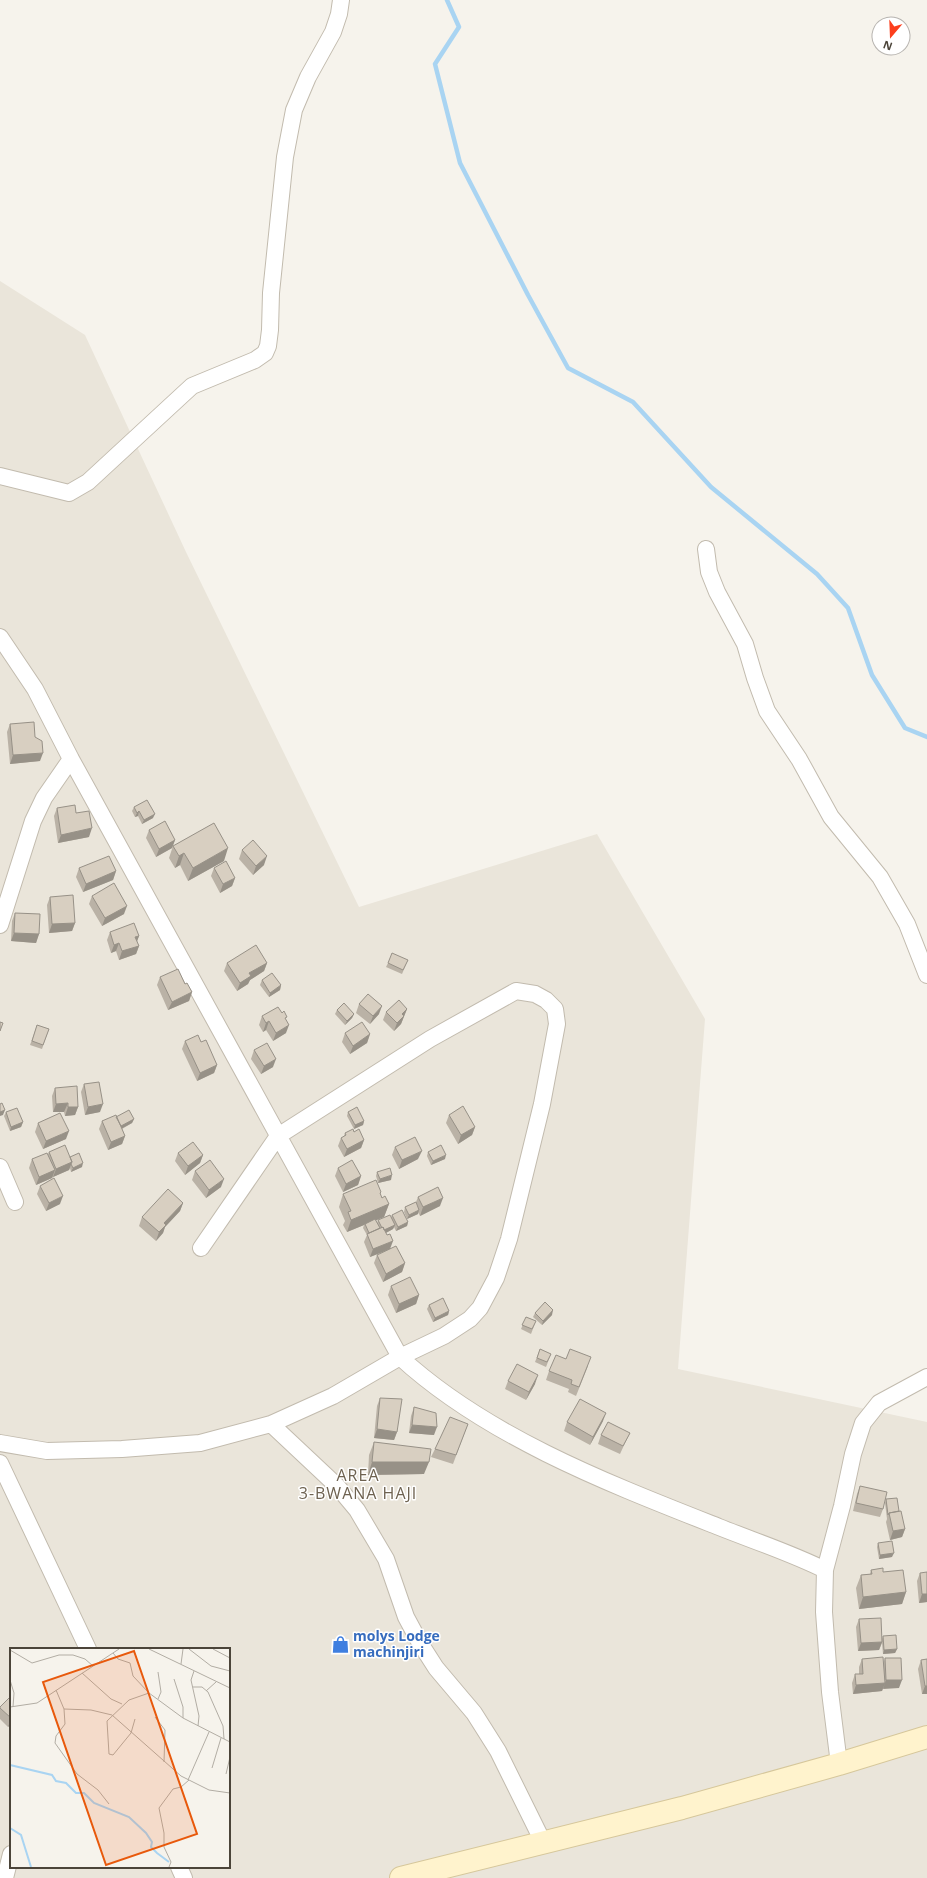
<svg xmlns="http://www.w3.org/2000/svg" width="927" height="1878" viewBox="0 0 927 1878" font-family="'Open Sans',sans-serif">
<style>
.residential{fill:#eae5da;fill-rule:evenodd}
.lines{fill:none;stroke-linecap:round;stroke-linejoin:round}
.stream{stroke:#a9d4f2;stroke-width:4.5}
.street-casing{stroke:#c2bbae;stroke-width:18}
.secondary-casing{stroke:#d6c79b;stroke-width:24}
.street{stroke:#fff;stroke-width:16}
.secondary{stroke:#fff3cd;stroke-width:22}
.wall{fill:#bab2a6}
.shaded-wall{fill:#979187}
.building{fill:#d8cfc1;stroke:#979187}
.labels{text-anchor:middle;stroke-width:3;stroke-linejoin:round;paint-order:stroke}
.shop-label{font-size:14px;font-weight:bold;fill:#366cbe;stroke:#fff;text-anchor:start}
.quarter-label{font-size:16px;letter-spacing:1px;fill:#6e6250;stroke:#fff}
.inset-river{fill:none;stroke:#a9d4f2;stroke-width:2}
.inset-road{fill:none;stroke:#b2ada4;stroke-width:1}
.view{fill:#e8590c;fill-opacity:0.15;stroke:#e8590c;stroke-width:2}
.inset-edge{fill:none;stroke:#4b4439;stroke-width:2}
</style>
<rect width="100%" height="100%" fill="#f6f3ec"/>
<path class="residential" d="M0,281L85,335L186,552L359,907L597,834L705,1019L678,1369L927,1422V1878H0ZM11,1649H229V1867H11Z"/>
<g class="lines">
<path class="stream" d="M447,0L459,27L435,64L460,163L528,295L568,368L633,402L711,487L817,574L848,608L872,675L905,728L927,737"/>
<defs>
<path id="street" d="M0,476L69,493L88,482L192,386L255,360L265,353L268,346L270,330L271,293L285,157L294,110L308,77L333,32L339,14L341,0
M706,549L709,572L717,592L745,644L755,678L767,711L799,759L831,817L880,877L907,924L927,975
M0,637L35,689L71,759L400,1357C487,1437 610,1484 719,1527C754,1541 791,1553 825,1570
M0,925L33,821L44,798L71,759
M0,1167L15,1202
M271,1424L337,1486L357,1510L386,1559L406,1617L420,1643L436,1668L474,1713L498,1751L543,1842
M0,1443L47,1451L122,1449L200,1443L271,1424L333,1396L400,1357L444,1336L470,1319L480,1308L496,1278L509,1239L542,1104L557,1024L555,1009L546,1000L535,994L516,991L430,1039L278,1136L201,1248
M0,1463L88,1649
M839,1764L830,1692L824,1612L825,1570L842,1506L853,1454L863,1423L879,1403L927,1377
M179,1867L184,1878
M5,1878L11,1854"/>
<path id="secondary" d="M401,1878L682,1808L839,1764L927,1737"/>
</defs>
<use href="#street" class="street-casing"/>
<use href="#secondary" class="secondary-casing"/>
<use href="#street" class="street"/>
<use href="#secondary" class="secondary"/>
</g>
<path class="wall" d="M10,724L35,737L40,761L10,764L7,732Z
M134,807L153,818L142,824L138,816L135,817L132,811Z
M57,808L76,813L89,837L58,843L54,816Z
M149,830L175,840L172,848L156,857L146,838Z
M173,846L224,861L188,881L180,865L175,868L169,858Z
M242,850L264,865L253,875L239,859Z
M79,868L116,871L113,880L83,892L76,877Z
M214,868L235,878L232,886L220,893L211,876Z
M92,896L124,914L102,926L89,904Z
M50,897L75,923L72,931L49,933L47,905Z
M15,913L39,934L36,943L11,941L12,921Z
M110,932L139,936L137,941L139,946L136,954L119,960L116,951L111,953L107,940Z
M408,960L402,974L386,967L388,963Z
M227,963H267L264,971L250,980L248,984L237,991L224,971Z
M160,977L185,984L192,992L189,1001L168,1010L157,985Z
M262,980L281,985L280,990L269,997L260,985Z
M359,1004L379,1014L370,1024L356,1013Z
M407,1009L401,1024L394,1031L383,1020L386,1012Z
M337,1010L354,1014L352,1018L345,1025L335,1014Z
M262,1016L286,1033L273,1041L266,1030L263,1032L259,1025Z
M37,1025L49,1029L42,1049L30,1045Z
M345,1033L370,1034L367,1043L350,1054L342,1042Z
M185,1041L201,1042L217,1065L214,1073L197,1081L182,1049Z
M254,1050L273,1067L261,1074L251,1059Z
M84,1084L100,1112L85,1115L81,1092Z
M55,1088L78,1107L75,1115L65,1116L64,1112H53L52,1096Z
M6,1112L23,1122L21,1127L10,1131L4,1116Z
M348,1112L364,1121L363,1125L354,1129L347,1116Z
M449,1115L475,1127L472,1135L458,1144L446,1123Z
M116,1117L134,1119L132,1123L122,1129L125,1136L122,1144L108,1150L99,1129L102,1121Z
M38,1123L66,1139L43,1149L35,1132Z
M354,1132L364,1140L361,1148L344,1157L338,1146L341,1138L344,1136L345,1133Z
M395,1147L418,1159L399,1169L392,1155Z
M49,1152L70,1157L82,1167L71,1172L70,1168L69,1170L53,1177L52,1178L36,1185L29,1168L32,1159L48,1154Z
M428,1152L445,1159L431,1165L427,1156Z
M178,1153L203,1155L200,1163L185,1175L175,1161Z
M338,1168L361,1176L358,1185L343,1192L335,1176Z
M195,1171L221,1187L206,1198L192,1180Z
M377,1172L391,1180L378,1183L376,1176Z
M40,1186L60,1204L46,1211L37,1194Z
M381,1192L380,1195L382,1198L389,1204L384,1217L376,1220L377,1223L378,1220L391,1217L392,1215L408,1222L407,1226L396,1231L394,1227L393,1229L386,1233L390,1249L405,1263L402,1272L383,1282L374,1263L377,1255L383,1252L370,1257L364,1242L367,1235L363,1228L364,1225L347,1232L343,1225L345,1221L339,1207L343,1194Z
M418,1197L440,1206L420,1216L418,1212V1214L407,1219L404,1212L405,1207L416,1202Z
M183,1203L180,1211L165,1227L163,1233L156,1241L139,1226L142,1217Z
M391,1286L419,1295L416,1304L396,1313L388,1295Z
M429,1305L449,1311L448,1315L433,1322L427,1309Z
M535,1313L552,1315L542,1325L533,1317Z
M526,1317L536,1321L531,1334L521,1329Z
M540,1349L551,1354L546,1367L535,1362Z
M566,1359L588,1366L576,1396L568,1392L569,1389L546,1380L549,1371Z
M508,1381L535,1384L526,1400L505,1389Z
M380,1398L397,1432L394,1440L374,1438L377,1406Z
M414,1407L434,1435L409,1433L411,1416Z
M603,1421L590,1445L564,1431L567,1422Z
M468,1424L453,1464L431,1457L435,1449Z
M630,1433L626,1441L620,1454L598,1444L601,1435Z
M374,1442L424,1474L368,1475L369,1455Z
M860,1486L883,1509L880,1517L853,1511L857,1494Z
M886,1499L899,1511L905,1529L902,1537L890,1540L886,1522L887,1519L885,1503Z
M878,1543L892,1557L879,1559L877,1547Z
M871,1570L883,1572L906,1592L902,1604L859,1609L856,1588L861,1575L870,1574Z
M920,1573L927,1602L919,1603L917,1581Z
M859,1619L882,1639L883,1636L897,1649L895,1653L883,1654L882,1643L879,1650L858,1651L856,1627Z
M885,1658L899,1688H883L882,1691L853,1694L852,1683L855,1674H859V1667L862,1659L883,1664Z
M927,1659V1694H922L918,1669L921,1660Z
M11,1696V1724L8,1727L0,1719V1707Z"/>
<path class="shaded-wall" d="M43,753L40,761L10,764L13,755Z
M139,811L138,816L135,817L137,813Z
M155,814L153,818L142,824L144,820Z
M92,828L89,837L58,843L61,835Z
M175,840L172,848L156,857L159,849Z
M228,848L224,861L188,881L193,868Z
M184,853L180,865L175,868L179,856Z
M267,856L264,865L253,875L256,866Z
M116,871L113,880L83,892L86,884Z
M235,878L232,886L220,893L223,884Z
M127,906L124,914L102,926L105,918Z
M75,923L72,931L49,933L52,924Z
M14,933L39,934L36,943L11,941Z
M139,936L136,944L135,937Z
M119,943L116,951L111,953L114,945Z
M139,946L136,954L119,960L122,951Z
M267,963L264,971L250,980L248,984L237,991L240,983L249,973Z
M281,985L280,990L269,997L270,993Z
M192,992L189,1001L168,1010L172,1002Z
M382,1006L379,1014L370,1024L373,1016Z
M407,1009L401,1024L394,1031L397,1023L402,1014Z
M354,1014L352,1018L345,1025L347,1021Z
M269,1021L266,1030L263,1032L266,1023Z
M289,1025L286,1033L273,1041L276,1033Z
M370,1034L367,1043L350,1054L353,1046Z
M276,1059L273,1067L261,1074L264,1066Z
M217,1065L214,1073L197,1081L200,1073Z
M68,1103L64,1112H53L56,1104Z
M103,1104L100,1112L85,1115L88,1107Z
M68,1107H78L75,1115L65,1116Z
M5,1110L3,1115L0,1116V1112Z
M134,1119L132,1123L117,1131L119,1127Z
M364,1121L363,1125L354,1129L355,1125Z
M23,1122L21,1127L10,1131L11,1127Z
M475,1127L472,1135L458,1144L461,1135Z
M69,1131L66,1139L43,1149L46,1141Z
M125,1136L122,1144L108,1150L111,1142Z
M364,1140L361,1148L344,1157L347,1149Z
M422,1151L418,1159L399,1169L402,1160Z
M203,1155L200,1163L185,1175L188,1166Z
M446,1155L445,1159L431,1165L433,1161Z
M72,1162L69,1170L53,1177L56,1169Z
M83,1163L82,1167L71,1172L73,1168Z
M55,1170L52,1178L36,1185L39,1177Z
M392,1175L391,1180L378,1183L380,1179Z
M361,1176L358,1185L343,1192L346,1184Z
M224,1179L221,1187L206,1198L209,1190Z
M63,1196L60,1204L46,1211L49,1203Z
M443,1198L440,1206L420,1216L423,1207Z
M183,1203L180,1211L165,1227L163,1233L156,1241L159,1232L164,1223Z
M389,1204L384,1217L365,1225V1224L364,1225L347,1232L351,1220Z
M419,1210L418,1214L407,1219L409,1215Z
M408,1222L407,1226L396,1231L398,1227Z
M395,1225L393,1229L382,1235L383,1230Z
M393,1241L390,1249L370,1257L373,1249Z
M405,1263L402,1272L383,1282L386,1274Z
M419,1295L416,1304L396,1313L399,1304Z
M553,1310L552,1315L542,1325L543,1321Z
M449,1311L448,1315L433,1322L435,1318Z
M538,1375L535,1384L526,1400L529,1392Z
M606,1413L603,1421L590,1445L593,1437Z
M412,1425L437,1427L434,1435L409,1433Z
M377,1429L397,1432L394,1440L374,1438Z
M372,1462H429L424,1474L368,1475Z
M905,1529L902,1537L890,1540L893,1531Z
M894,1553L892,1557L879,1559L880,1555Z
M906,1592L902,1604L859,1609L863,1597Z
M922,1594H927V1602L919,1603Z
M882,1642L879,1650L858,1651L861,1643Z
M897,1649L895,1653L883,1654L884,1650Z
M886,1680H902L899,1688L883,1689Z
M885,1683L882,1691L853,1694L856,1685Z
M925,1686H927V1694H922Z
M11,1719V1724L8,1727Z"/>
<path class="building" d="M34,722L35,737L42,741L43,753L13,755L10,724Z
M147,800L155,814L144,820L139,811L137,813L134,807Z
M75,805L76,813L89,811L92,828L61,835L57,808Z
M165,821L175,840L159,849L149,830Z
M214,823L228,848L193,868L184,853L179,856L173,846Z
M253,840L267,856L256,866L242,850Z
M109,856L116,871L86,884L79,868Z
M226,861L235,878L223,884L214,868Z
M114,883L127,906L105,918L92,896Z
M73,895L75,923L52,924L50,897Z
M15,913L40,914L39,934L14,933Z
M134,923L139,936L135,937L139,946L122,951L119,943L114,945L110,932Z
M256,945L267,963L249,973L251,976L240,983L227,963Z
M392,953L408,960L403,970L388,963Z
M178,969L185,984L187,983L192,992L172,1002L160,977Z
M272,973L281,985L270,993L262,980Z
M368,994L382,1006L373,1016L359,1004Z
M399,1000L407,1009L402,1014L404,1016L397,1023L386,1012Z
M344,1003L354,1014L347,1021L337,1010Z
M278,1007L282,1013L284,1011L287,1017L285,1018L289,1025L276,1033L269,1021L266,1023L262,1016Z
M0,1022L3,1023L0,1031Z
M362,1022L370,1034L353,1046L345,1033Z
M37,1025L49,1029L43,1045L32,1041Z
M198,1035L201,1042L206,1040L217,1065L200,1073L185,1041Z
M267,1043L276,1059L264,1066L254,1050Z
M99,1082L103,1104L88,1107L84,1084Z
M77,1086L78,1107H68V1103L56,1104L55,1088Z
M2,1103L5,1110L0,1112V1104Z
M463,1106L475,1127L461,1135L449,1115Z
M357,1107L364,1121L355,1125L348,1112Z
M17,1108L23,1122L11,1127L6,1112Z
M129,1110L134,1119L121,1126L116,1117Z
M60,1113L69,1131L46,1141L38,1123Z
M116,1115L125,1136L111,1142L102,1121Z
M353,1129L354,1132L359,1129L364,1140L347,1149L341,1138L346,1135L345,1133Z
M415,1137L422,1151L402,1160L395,1147Z
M193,1142L203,1155L188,1166L178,1153Z
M65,1145L72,1162L56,1169L49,1152Z
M441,1145L446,1155L433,1161L428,1152Z
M47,1153L55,1170L39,1177L32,1159Z
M79,1153L83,1163L73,1168L71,1164L72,1162L70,1157Z
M210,1160L224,1179L209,1190L195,1171Z
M352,1160L361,1176L346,1184L338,1168Z
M390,1168L392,1175L380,1179L377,1172Z
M54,1178L63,1196L49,1203L40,1186Z
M376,1180L381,1192L380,1193L382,1198L385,1196L389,1204L351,1220L348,1212L351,1211L343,1194Z
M438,1187L443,1198L423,1207L418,1197Z
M168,1189L183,1203L164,1223L166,1225L159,1232L142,1217Z
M416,1202L419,1210L409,1215L405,1207Z
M402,1210L408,1222L398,1227L392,1215Z
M390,1215L395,1225L384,1230L383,1227L382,1228L378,1220Z
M375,1219L380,1228L369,1233L365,1224Z
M383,1227L387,1235L390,1234L393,1241L373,1249L367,1234Z
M396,1246L405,1263L386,1274L377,1255Z
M410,1277L419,1295L399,1304L391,1286Z
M443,1298L449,1311L435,1318L429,1305Z
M545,1302L553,1310L543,1321L535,1313Z
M526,1317L536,1321L532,1329L522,1325Z
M540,1349L551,1354L547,1362L537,1358Z
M570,1349L591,1357L579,1387L571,1384L572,1380L549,1371L556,1355L566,1359Z
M517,1364L538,1375L529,1392L508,1381Z
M380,1398L402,1399L397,1432L377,1429Z
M580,1399L606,1413L593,1437L567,1422Z
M414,1407L436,1413L437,1427L412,1425Z
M450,1417L468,1424L456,1455L435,1449Z
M608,1422L630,1433L623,1446L601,1435Z
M374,1442L431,1449L429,1462H372Z
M860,1486L887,1492L883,1509L856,1503Z
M897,1498L899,1511L889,1513L888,1515L886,1499Z
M901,1511L905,1529L893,1531L889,1513Z
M892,1541L894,1553L880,1555L878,1543Z
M883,1568V1572L903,1570L906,1592L863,1597L861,1575L872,1574L871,1570Z
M927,1572V1594H922L920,1573Z
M881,1618L882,1642L861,1643L859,1619Z
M896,1635L897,1649L884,1650L883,1636Z
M883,1657L885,1683L856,1685L855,1674H863L862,1659Z
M885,1658H901L902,1680H886Z
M927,1659V1686H925L921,1660Z
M11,1696V1718L0,1708V1707Z"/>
<defs>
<symbol id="shop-bare" viewBox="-9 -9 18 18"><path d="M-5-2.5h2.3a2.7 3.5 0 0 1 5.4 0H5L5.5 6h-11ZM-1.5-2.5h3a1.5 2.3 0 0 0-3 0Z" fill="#3f7fe0" stroke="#fff" stroke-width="2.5" paint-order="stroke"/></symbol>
</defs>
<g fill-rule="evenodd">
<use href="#shop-bare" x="328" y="1632" width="25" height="25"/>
</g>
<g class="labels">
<g class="shop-label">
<text x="353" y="1641">molys Lodge<tspan x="353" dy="16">machinjiri</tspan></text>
</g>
<g class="quarter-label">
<text x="358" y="1481">AREA<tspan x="358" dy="18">3-BWANA HAJI</tspan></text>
</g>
</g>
<g transform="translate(10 1648)">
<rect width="220" height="220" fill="#f6f3ec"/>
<path class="inset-river" d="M0,117L42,127L46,133L56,135L66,145H74L84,155L119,169L136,185L142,194L141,199L147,205L159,214M0,180L11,187L21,219"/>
<path class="inset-road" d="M139,1L220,40M179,1L201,18L220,23M203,1L220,10M0,2L22,15L49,7H63L75,11L83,18M103,5L108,11L120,15L123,28L139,45L173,70L220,94M171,16L173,1M184,23L181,32L189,68L188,78M148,24L151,44L148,51M72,25L101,51L112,56M164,31L173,59V70M0,32L4,45L3,59M183,39H192L198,44L213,78L214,91M46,42L54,61L55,76L46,88L45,95L67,126L88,142L99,156M196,43L206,34M0,59L27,55L109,1M54,61L81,62L102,67L171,128L199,142L220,145M145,69L155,82L154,114M125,71L121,85L103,107L99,106L97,73L119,52L139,45M202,120L211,90M216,126L220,109M178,132L199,84M159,219L161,214L154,199V185L149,160L163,141L171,139L179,132"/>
<path class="view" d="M124,3L187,186L96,217L33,34Z"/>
<rect width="220" height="220" class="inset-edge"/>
</g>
<g transform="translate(891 36) rotate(199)"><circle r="19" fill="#ffffff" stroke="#b7b4b0"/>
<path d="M0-3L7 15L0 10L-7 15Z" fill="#fc3f1d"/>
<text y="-6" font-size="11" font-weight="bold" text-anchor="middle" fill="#4b4439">N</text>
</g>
</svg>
